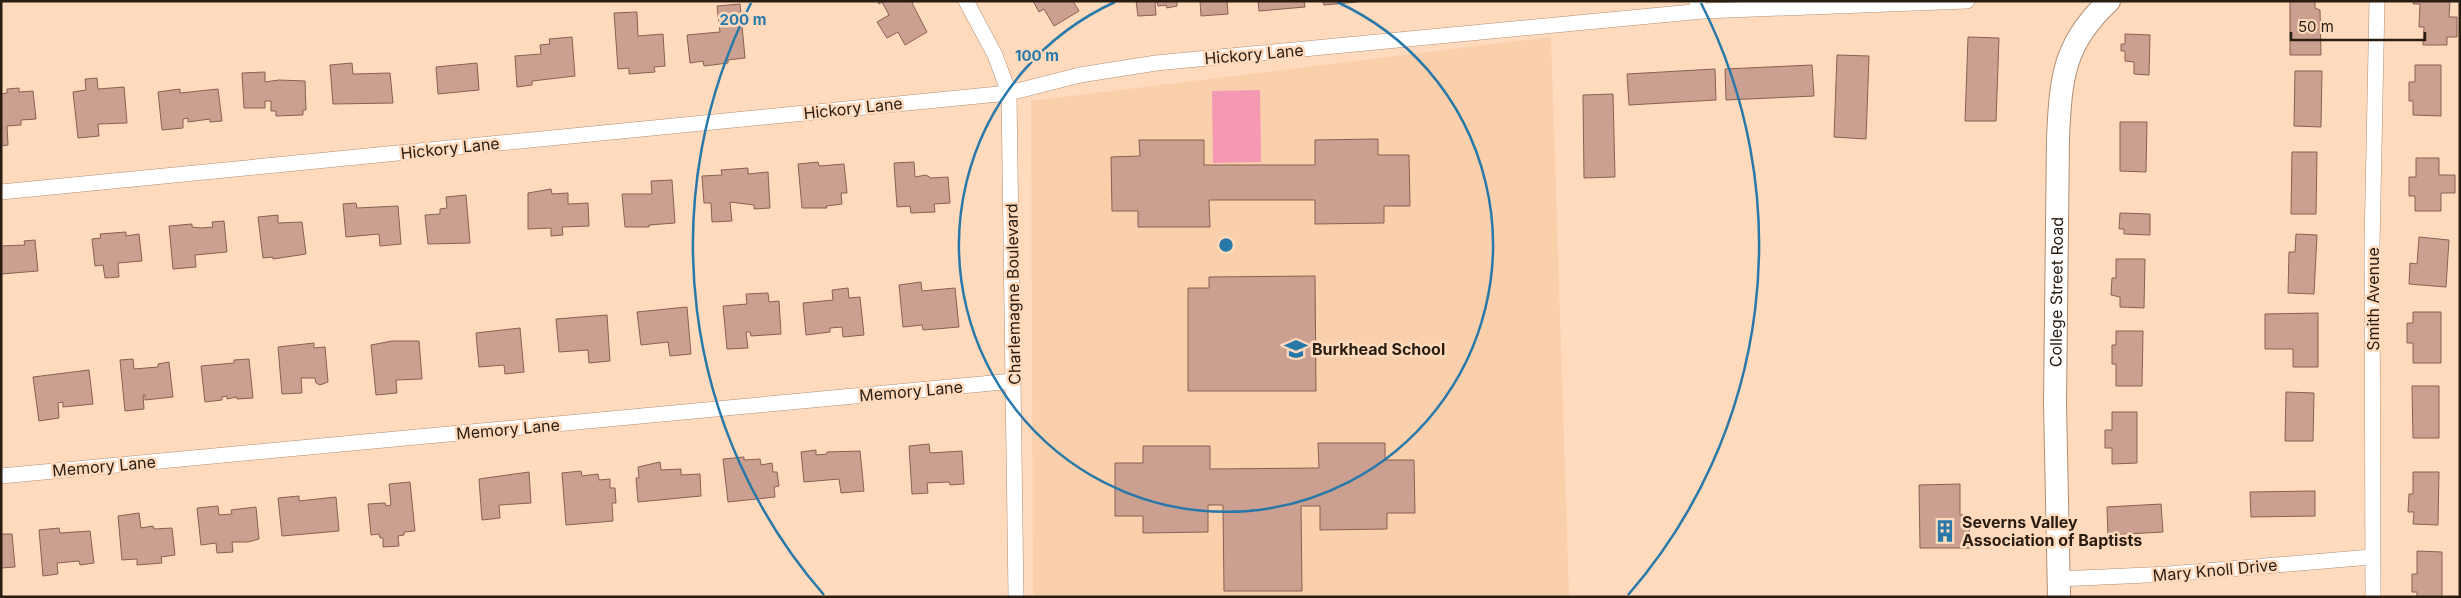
<svg xmlns="http://www.w3.org/2000/svg" width="2461" height="598" viewBox="0 0 2461 598" font-family="Inter,sans-serif">
<style>
.built{fill:#facfac}
.green{fill:#f598b4}
.building{fill:#cca090;stroke:#886052}
.lines{fill:none;stroke-linecap:round;stroke-linejoin:round}
.street-casing{stroke:#b18e73;stroke-width:16}
.secondary-casing{stroke:#b18e73;stroke-width:24}
.street{stroke:#fff;stroke-width:15}
.secondary{stroke:#fff;stroke-width:22}
.ring{fill:none;stroke:#2878a9;stroke-width:2.5}
.labels{text-anchor:middle;stroke-width:5;stroke-linejoin:round;paint-order:stroke}
.street-label{font-size:16px;fill:#291c11;stroke:#ffdabc}
.poi-label{font-size:16px;font-weight:bold;fill:#291c11;stroke:#ffdabc;text-anchor:start}
.centre{fill:#2878a9;stroke:#ffdabc;stroke-width:2.5}
.ring-label{font-size:15px;text-anchor:middle;font-weight:bold;fill:#2878a9;stroke:#ffdabc;stroke-width:5;stroke-linejoin:round;paint-order:stroke}
</style>
<rect width="100%" height="100%" fill="#ffdabc"/>
<path class="built" d="M1551,37L1569,597H1033L1031,101Z"/>
<path class="green" d="M1260,90L1261,162L1213,163L1212,91Z"/>
<path class="building" d="M878,1H915L912,3L927,32L905,45L898,32L887,38L877,22L889,15L882,2L879,4Z
M1033,1H1073L1079,11L1054,26L1044,9L1039,12Z
M1136,1H1177V6L1167,8L1166,5L1158,6L1157,2L1155,3L1156,15L1138,16Z
M1200,1H1227L1228,14L1201,16Z
M1258,1H1304L1305,7L1259,11Z
M1323,1H1357V2L1324,5Z
M2290,1H2315V8L2320,10L2321,55H2290Z
M2414,1H2450L2449,17H2457V37H2447V45H2423L2424,27H2419L2420,4H2413Z
M740,4L745,58L728,60V63L704,66L703,61L690,63L687,35L720,32L717,6Z
M637,12L638,36L663,34L665,66L654,67L655,72L629,74V68L618,69L614,13Z
M2125,34L2150,35L2149,75L2134,74V62L2125,61V51H2121V44H2125Z
M572,37L575,76L532,81V85L517,87L515,56L541,54L540,45L550,44L549,39Z
M1968,37L1999,38L1996,121H1965Z
M1837,55L1869,56L1866,139L1834,137Z
M352,63L353,74L390,73L393,103L333,104L330,65Z
M477,63L479,90L438,94L436,67Z
M1812,65L1814,96L1726,100L1725,69Z
M2415,65H2441V116L2413,115V101H2409V82H2415Z
M1715,69L1716,100L1629,105L1627,74Z
M2295,71H2322L2321,127L2294,126Z
M265,72V82L279,80L305,81L306,110H303V115L276,116V111H271V101H265V108H244L242,73Z
M97,78L98,89L124,87L127,123L98,124L99,136L78,138L73,92L86,90L85,79Z
M19,88V92L33,91L36,119L21,120V125L7,126L8,145L1,146V94L7,93V89Z
M180,89V93L218,89L222,121L210,122V119L188,122V118L183,119V128L162,130L158,92Z
M1613,94L1615,177L1584,178L1583,95Z
M2120,122H2147L2146,172L2120,171Z
M1378,139V155H1409L1410,206H1384V223L1315,224V200H1209L1210,227H1138V211H1112L1111,157L1140,156L1139,140H1204V165H1315V140Z
M2292,152H2317L2316,214H2291Z
M2416,158H2439V175H2455V193H2441V211H2415V196H2409V177H2416Z
M818,162L819,166L844,164L847,193H841L842,204L826,206L827,208H802L798,164Z
M914,162L915,177L926,175L931,178L948,177L950,203L934,204L935,212L911,213L910,206L897,207L894,163Z
M748,168V174L768,172L770,208L754,209V205L730,202L732,221L712,222L711,203H704L702,176L722,175L721,170Z
M672,180L675,223L649,225V227H625L622,194H652L651,181Z
M551,189L552,194L568,193V204L588,203L589,226L562,227L563,235L551,236V228L528,229V193Z
M466,195L470,243L428,244L425,215L440,214V209L447,208L446,197Z
M356,203L357,208L398,206L401,244L380,246L379,234L346,237L343,204Z
M2120,213L2150,214V235L2124,234V229H2119Z
M278,215V223L302,222L306,254L273,259V257L263,258L258,217Z
M224,221L227,252L195,255L196,267L173,269L169,226L192,224V227L201,228L213,227L212,222Z
M126,232V236L139,234L142,261L118,263L119,277L105,278L103,265L95,266L92,239L101,238L100,234Z
M2296,234L2317,235L2314,294L2288,293L2289,252H2295Z
M2419,237L2449,240L2446,287L2409,284L2410,263L2417,264Z
M35,240L38,271L1,274V246L25,245L24,241Z
M2116,259H2145L2144,308L2120,307V297L2111,295L2112,278H2116Z
M1315,276L1316,391H1188V288H1209V277Z
M921,282L922,291L955,288L959,327L923,330L922,325L903,327L899,285Z
M848,288L849,298L860,297L864,335L843,337L842,327L830,328V332L806,335L803,303L833,300L832,290Z
M768,293L769,302L779,301L781,334L751,336L750,332H746L748,348L727,349L723,306L747,304L746,294Z
M687,307L691,354L670,356L668,342L641,345L637,312Z
M2413,312H2441V363H2413V343H2407V323H2413Z
M2318,313V367H2293V349H2265V314Z
M607,315L610,361L589,363L588,350L559,352L556,319Z
M520,328L524,372L505,374L504,365L479,367L476,333Z
M2116,331H2143L2142,386H2116V364H2112V345H2116Z
M392,341H419L422,379L396,380L397,393L376,395L371,345Z
M314,343V348L325,347L328,382L320,385L316,383L315,378H301L302,393L282,394L278,347Z
M133,359L134,369L158,367V364L169,362L173,397L145,400V395H143L144,409L125,411L120,360Z
M249,359L253,398L237,399V397L227,399V396L222,397V400L205,402L201,366L234,363V360Z
M89,370L93,404L63,407V402L58,403L59,418L39,421L33,377Z
M2412,386H2439V438H2413Z
M2286,392L2314,393L2313,441H2285Z
M2112,412H2137V463L2112,464V448H2105V430H2112Z
M1318,443H1385V460H1414L1415,513H1387V529L1320,530V506H1301L1302,591H1224L1223,505H1208V532L1143,533V516H1115V463H1143V446H1210V469L1319,468Z
M929,444L930,453L962,451L964,484L950,485L949,482L927,483L928,493L912,494L909,446Z
M816,450V455L827,454V452L860,451L864,491L841,493L839,479L804,482L801,452Z
M744,457V460L760,459L761,465L772,463L773,472H777L779,486L774,487L775,497L728,502L723,459Z
M660,462L661,470L681,469V475L700,474L701,496L638,502L636,478H639L638,467Z
M581,471L582,476L598,474L599,480L610,479V488H615L616,503H612L613,521L566,525L562,473Z
M529,472L531,503L499,505L500,518L482,520L479,479Z
M2413,472H2439L2438,525L2413,524L2414,512H2408L2409,494H2413Z
M410,482L415,531L404,532V535L398,536L399,546L383,547V538H380L379,534L371,535L368,504L385,503L386,506L391,505L389,484Z
M1960,484V515H1969L1970,548H1920L1919,485Z
M2315,491V516L2251,517L2250,492Z
M299,496V501L336,497L339,531L282,536L278,498Z
M2161,504L2163,532L2108,535L2107,507Z
M218,506L219,515L232,514L231,510L256,507L259,539L248,542H232L233,552L217,553L216,543L201,545L197,508Z
M139,513L141,528L153,526L154,529L172,528L175,555L161,557L162,563L137,565V559L122,560L118,516Z
M59,528L60,533L90,531L94,563L80,565L79,561L57,563L58,574L43,576L39,530Z
M1,534H12L15,567L1,568Z
M2417,551L2442,552V597H2417V592H2412V574H2417Z"/>
<g class="lines">
<defs>
<path id="street" d="M966,1L995,55L1009,93L1016,597
M1697,4L1703,11L1967,1
M1,192L1009,93L1080,75L1156,63L1703,11
M1,476L1014,381
M2059,579L2169,574L2371,557
M2373,597L2372,244L2377,1"/>
<g id="secondary">
<path id="s1" d="M2059,597L2055,403L2058,137C2061,78 2063,44 2109,1"/>
</g>
</defs>
<use href="#street" class="street-casing"/>
<use href="#secondary" class="secondary-casing"/>
<use href="#street" class="street"/>
<use href="#secondary" class="secondary"/>
</g>
<g class="ring">
<path d="M1337 2A267 267 0 1 1 1115 2"/>
<path d="M824 595A533 533 0 0 1 751 3M1701 3A533 533 0 0 1 1628 595"/>
</g>
<defs>
<symbol id="school-bare" viewBox="-9 -9 18 18"><path d="M0-5L7-2L0 1L-7-2ZM-4 1L0 2.5L4 1V4Q0 6-4 4Z" fill="#2878a9" stroke="#ffdabc" stroke-width="2.5" paint-order="stroke"/></symbol>
<symbol id="building-bare" viewBox="-9 -9 18 18"><path d="M-4-6H4V6H1V3H-1V6H-4ZM-2.5-4.3h1.7v1.8h-1.7ZM.8-4.3h1.7v1.8H.8ZM-2.5-1h1.7V.8h-1.7ZM.8-1h1.7V.8H.8Z" fill="#2878a9" stroke="#ffdabc" stroke-width="2.5" paint-order="stroke"/></symbol>
</defs>
<g fill-rule="evenodd">
<use href="#school-bare" x="1280" y="333" width="32" height="32"/>
<use href="#building-bare" x="1929" y="515" width="32" height="32"/>
</g>
<g class="labels">
<g class="street-label">
<text transform="translate(1254 54) rotate(-5)" y="6">Hickory Lane</text>
<text transform="translate(853 108) rotate(-6)" y="6">Hickory Lane</text>
<text transform="translate(450 148) rotate(-6)" y="6">Hickory Lane</text>
<text dy="6" stroke="none"><textPath href="#s1" startOffset="305">College Street Road</textPath></text>
<text transform="translate(1013 294) rotate(-91)" y="6">Charlemagne Boulevard</text>
<text transform="translate(2373 299) rotate(-90)" y="6">Smith Avenue</text>
<text transform="translate(911 391) rotate(-5)" y="6">Memory Lane</text>
<text transform="translate(508 429) rotate(-5)" y="6">Memory Lane</text>
<text transform="translate(104 466) rotate(-5)" y="6">Memory Lane</text>
<text transform="translate(2215 570) rotate(-5)" y="6">Mary Knoll Drive</text>
</g>
<g class="poi-label">
<text x="1312" y="355">Burkhead School</text>
<text x="1962" y="528">Severns Valley<tspan x="1962" dy="18">Association of Baptists</tspan></text>
</g>
</g>
<circle cx="1226" cy="245" r="8" class="centre"/>
<g class="ring-label">
<text x="743" y="25">200 m</text>
<text x="1037" y="61">100 m</text>
</g>
<rect width="2461" height="598" fill="none" stroke="#291c11" stroke-width="5"/>
<path d="M2291 32v8h134v-8" fill="none" stroke="#291c11" stroke-width="2.5"/>
<text x="2298" y="32" font-size="15" fill="#291c11" stroke="#ffdabc" stroke-width="4" paint-order="stroke">50 m</text>
</svg>
